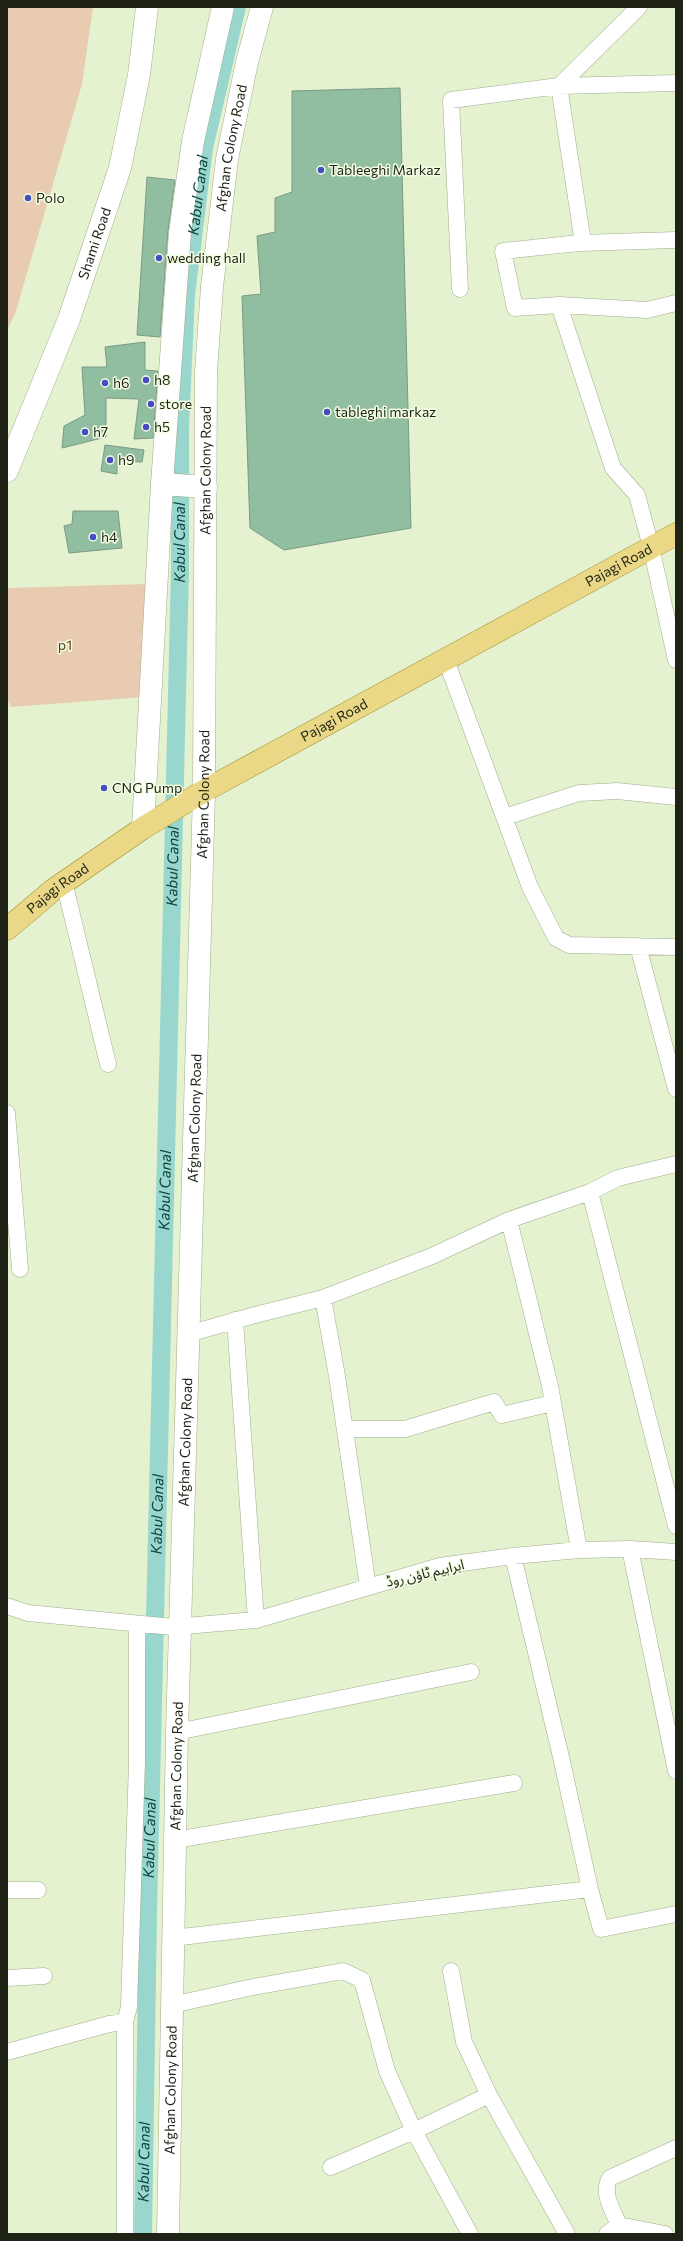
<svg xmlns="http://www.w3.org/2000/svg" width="683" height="2241" viewBox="0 0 683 2241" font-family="Commissioner,'Noto Sans Arabic',sans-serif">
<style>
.green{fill:#e8cbb0}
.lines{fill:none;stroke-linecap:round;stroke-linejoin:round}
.canal{stroke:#99d7ce;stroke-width:18}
.building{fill:#91bea0;stroke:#7b9a85}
.street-casing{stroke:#a0ad8d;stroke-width:17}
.secondary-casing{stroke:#a0ad8d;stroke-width:23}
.primary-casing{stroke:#9b882a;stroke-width:23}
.street{stroke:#fff;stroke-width:16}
.secondary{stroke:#fff;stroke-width:22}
.primary{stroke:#ebd886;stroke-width:22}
.poi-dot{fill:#464cc1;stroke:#f3fee3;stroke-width:1.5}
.labels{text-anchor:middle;stroke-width:3;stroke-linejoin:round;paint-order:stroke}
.street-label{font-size:14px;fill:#1e2316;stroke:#f3fee3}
.poi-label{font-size:14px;fill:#1e2316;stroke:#f3fee3;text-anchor:start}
.park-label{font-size:14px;fill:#5d380d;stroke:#f3fee3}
.water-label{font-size:15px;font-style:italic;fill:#0a433e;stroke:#f3fee3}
</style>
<rect width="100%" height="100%" fill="#e4f2d0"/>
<path class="green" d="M7,7H93L82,84L16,311L7,331Z
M148,584L143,697L11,707L7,699V588Z"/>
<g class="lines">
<path class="canal" id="s1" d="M143,2234L148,1912L180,568V428L186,295L204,148L237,7"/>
</g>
<path class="building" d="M400,88L411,528L284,550L250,528L242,296L261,294L257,236L275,232V198L292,192V91Z
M147,177L175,180L168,231L160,337L137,335Z
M145,342V370L158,371L153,438L134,439L139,399L106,398V437L62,448L64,426L85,415L82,367H107L105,347Z
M105,445L144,450L142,462L117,461V474L101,471Z
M73,511H118L122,548L69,553L64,526L72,524Z"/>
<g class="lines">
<defs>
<path id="street" d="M676,240L579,243L503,251L515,308L559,305L613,468L637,495L651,547L676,660
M583,243L559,86L639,7
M460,289L451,100L559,86L676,83
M559,305L647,310L676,303
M446,660L530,887L556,938L569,945L676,947
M505,817L579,793L617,791L676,797
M64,882L108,1064
M638,946L676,1089
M7,1113L20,1269
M590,1192L676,1526
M509,1220L550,1386L579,1550
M323,1298L337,1376L368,1587
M235,1320L256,1620
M188,1334L255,1315L323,1298L432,1256L509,1220L590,1192L618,1178L676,1164
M345,1429H405L494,1402L502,1415L553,1403
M630,1549L676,1771
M513,1556L561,1757L590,1889L601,1929L676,1914
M7,1606L28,1613L173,1627L256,1620L440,1566L513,1556L579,1550L630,1549L676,1552
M177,1732L471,1672
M175,1840L514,1783
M7,1890H38
M173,1938L590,1889
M451,1971L464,2042L489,2095L567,2234
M7,1978L44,1976
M172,2005L248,1988L343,1971L362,1980L387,2071L414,2131L470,2234
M7,2052L109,2024L125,2022
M331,2167L414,2131L489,2095
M619,2225C613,2211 601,2193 610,2178L676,2148
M125,2234V2022L129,2007L137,1762V1624
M607,2234L619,2225L665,2234"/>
<g id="secondary">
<path id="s2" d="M7,471L69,319L120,168L139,75L147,7"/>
<path d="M162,484L206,487"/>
<path d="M143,828L162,484L180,232L193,141L223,7"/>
<path id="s3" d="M168,2234L177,1732L204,793L206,372L212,287L227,159L247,62L262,7"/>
</g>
<g id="primary">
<path id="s4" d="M7,929L53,890L143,828L204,791L676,534"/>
</g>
</defs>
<use href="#street" class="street-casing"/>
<use href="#secondary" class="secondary-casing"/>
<use href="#primary" class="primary-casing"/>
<use href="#street" class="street"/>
<use href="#secondary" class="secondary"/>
<use href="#primary" class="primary"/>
</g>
<g class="poi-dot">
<circle cx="321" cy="170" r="4"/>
<circle cx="28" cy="198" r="4"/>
<circle cx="159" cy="258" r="4"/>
<circle cx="146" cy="380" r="4"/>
<circle cx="105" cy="383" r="4"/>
<circle cx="151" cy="404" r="4"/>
<circle cx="327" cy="412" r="4"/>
<circle cx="146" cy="427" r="4"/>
<circle cx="85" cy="432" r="4"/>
<circle cx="110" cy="460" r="4"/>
<circle cx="93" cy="537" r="4"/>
<circle cx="104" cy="788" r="4"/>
</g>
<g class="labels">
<g class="street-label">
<text dy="5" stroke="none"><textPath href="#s3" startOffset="2088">Afghan Colony Road</textPath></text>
<text dy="5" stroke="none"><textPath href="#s2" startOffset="244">Shami Road</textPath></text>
<text dy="5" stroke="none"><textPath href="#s3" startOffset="1764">Afghan Colony Road</textPath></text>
<text dy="5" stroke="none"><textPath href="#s4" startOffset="713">Pajagi Road</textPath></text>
<text dy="5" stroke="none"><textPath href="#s4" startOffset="389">Pajagi Road</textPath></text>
<text dy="5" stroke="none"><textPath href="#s3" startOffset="1440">Afghan Colony Road</textPath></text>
<text dy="5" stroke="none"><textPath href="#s4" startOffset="65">Pajagi Road</textPath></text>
<text dy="5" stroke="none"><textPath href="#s3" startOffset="1116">Afghan Colony Road</textPath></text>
<text dy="5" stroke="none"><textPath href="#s3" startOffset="792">Afghan Colony Road</textPath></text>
<text transform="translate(425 1573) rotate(-13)" y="5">ابراہیم ٹاؤن روڈ</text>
<text dy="5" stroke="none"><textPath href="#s3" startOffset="468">Afghan Colony Road</textPath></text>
<text dy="5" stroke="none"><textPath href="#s3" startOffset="144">Afghan Colony Road</textPath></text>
</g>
<g class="poi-label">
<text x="329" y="175">Tableeghi Markaz</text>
<text x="36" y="203">Polo</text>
<text x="167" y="263">wedding hall</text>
<text x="154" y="385">h8</text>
<text x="113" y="388">h6</text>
<text x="159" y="409">store</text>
<text x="335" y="417">tableghi markaz</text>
<text x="154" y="432">h5</text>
<text x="93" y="437">h7</text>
<text x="118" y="465">h9</text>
<text x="101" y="542">h4</text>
<text x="112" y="793">CNG Pump</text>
</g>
<g class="park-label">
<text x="65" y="650">p1</text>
</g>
<g class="water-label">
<text dy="5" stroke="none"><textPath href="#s1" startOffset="2040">Kabul Canal</textPath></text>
<text dy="5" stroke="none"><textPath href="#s1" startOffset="1692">Kabul Canal</textPath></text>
<text dy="5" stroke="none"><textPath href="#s1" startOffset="1368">Kabul Canal</textPath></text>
<text dy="5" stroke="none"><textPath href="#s1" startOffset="1044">Kabul Canal</textPath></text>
<text dy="5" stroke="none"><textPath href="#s1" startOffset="720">Kabul Canal</textPath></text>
<text dy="5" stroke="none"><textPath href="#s1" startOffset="396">Kabul Canal</textPath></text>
<text dy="5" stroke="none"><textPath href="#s1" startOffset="72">Kabul Canal</textPath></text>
</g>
</g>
<rect width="683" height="2241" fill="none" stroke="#1e2316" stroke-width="16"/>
</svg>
